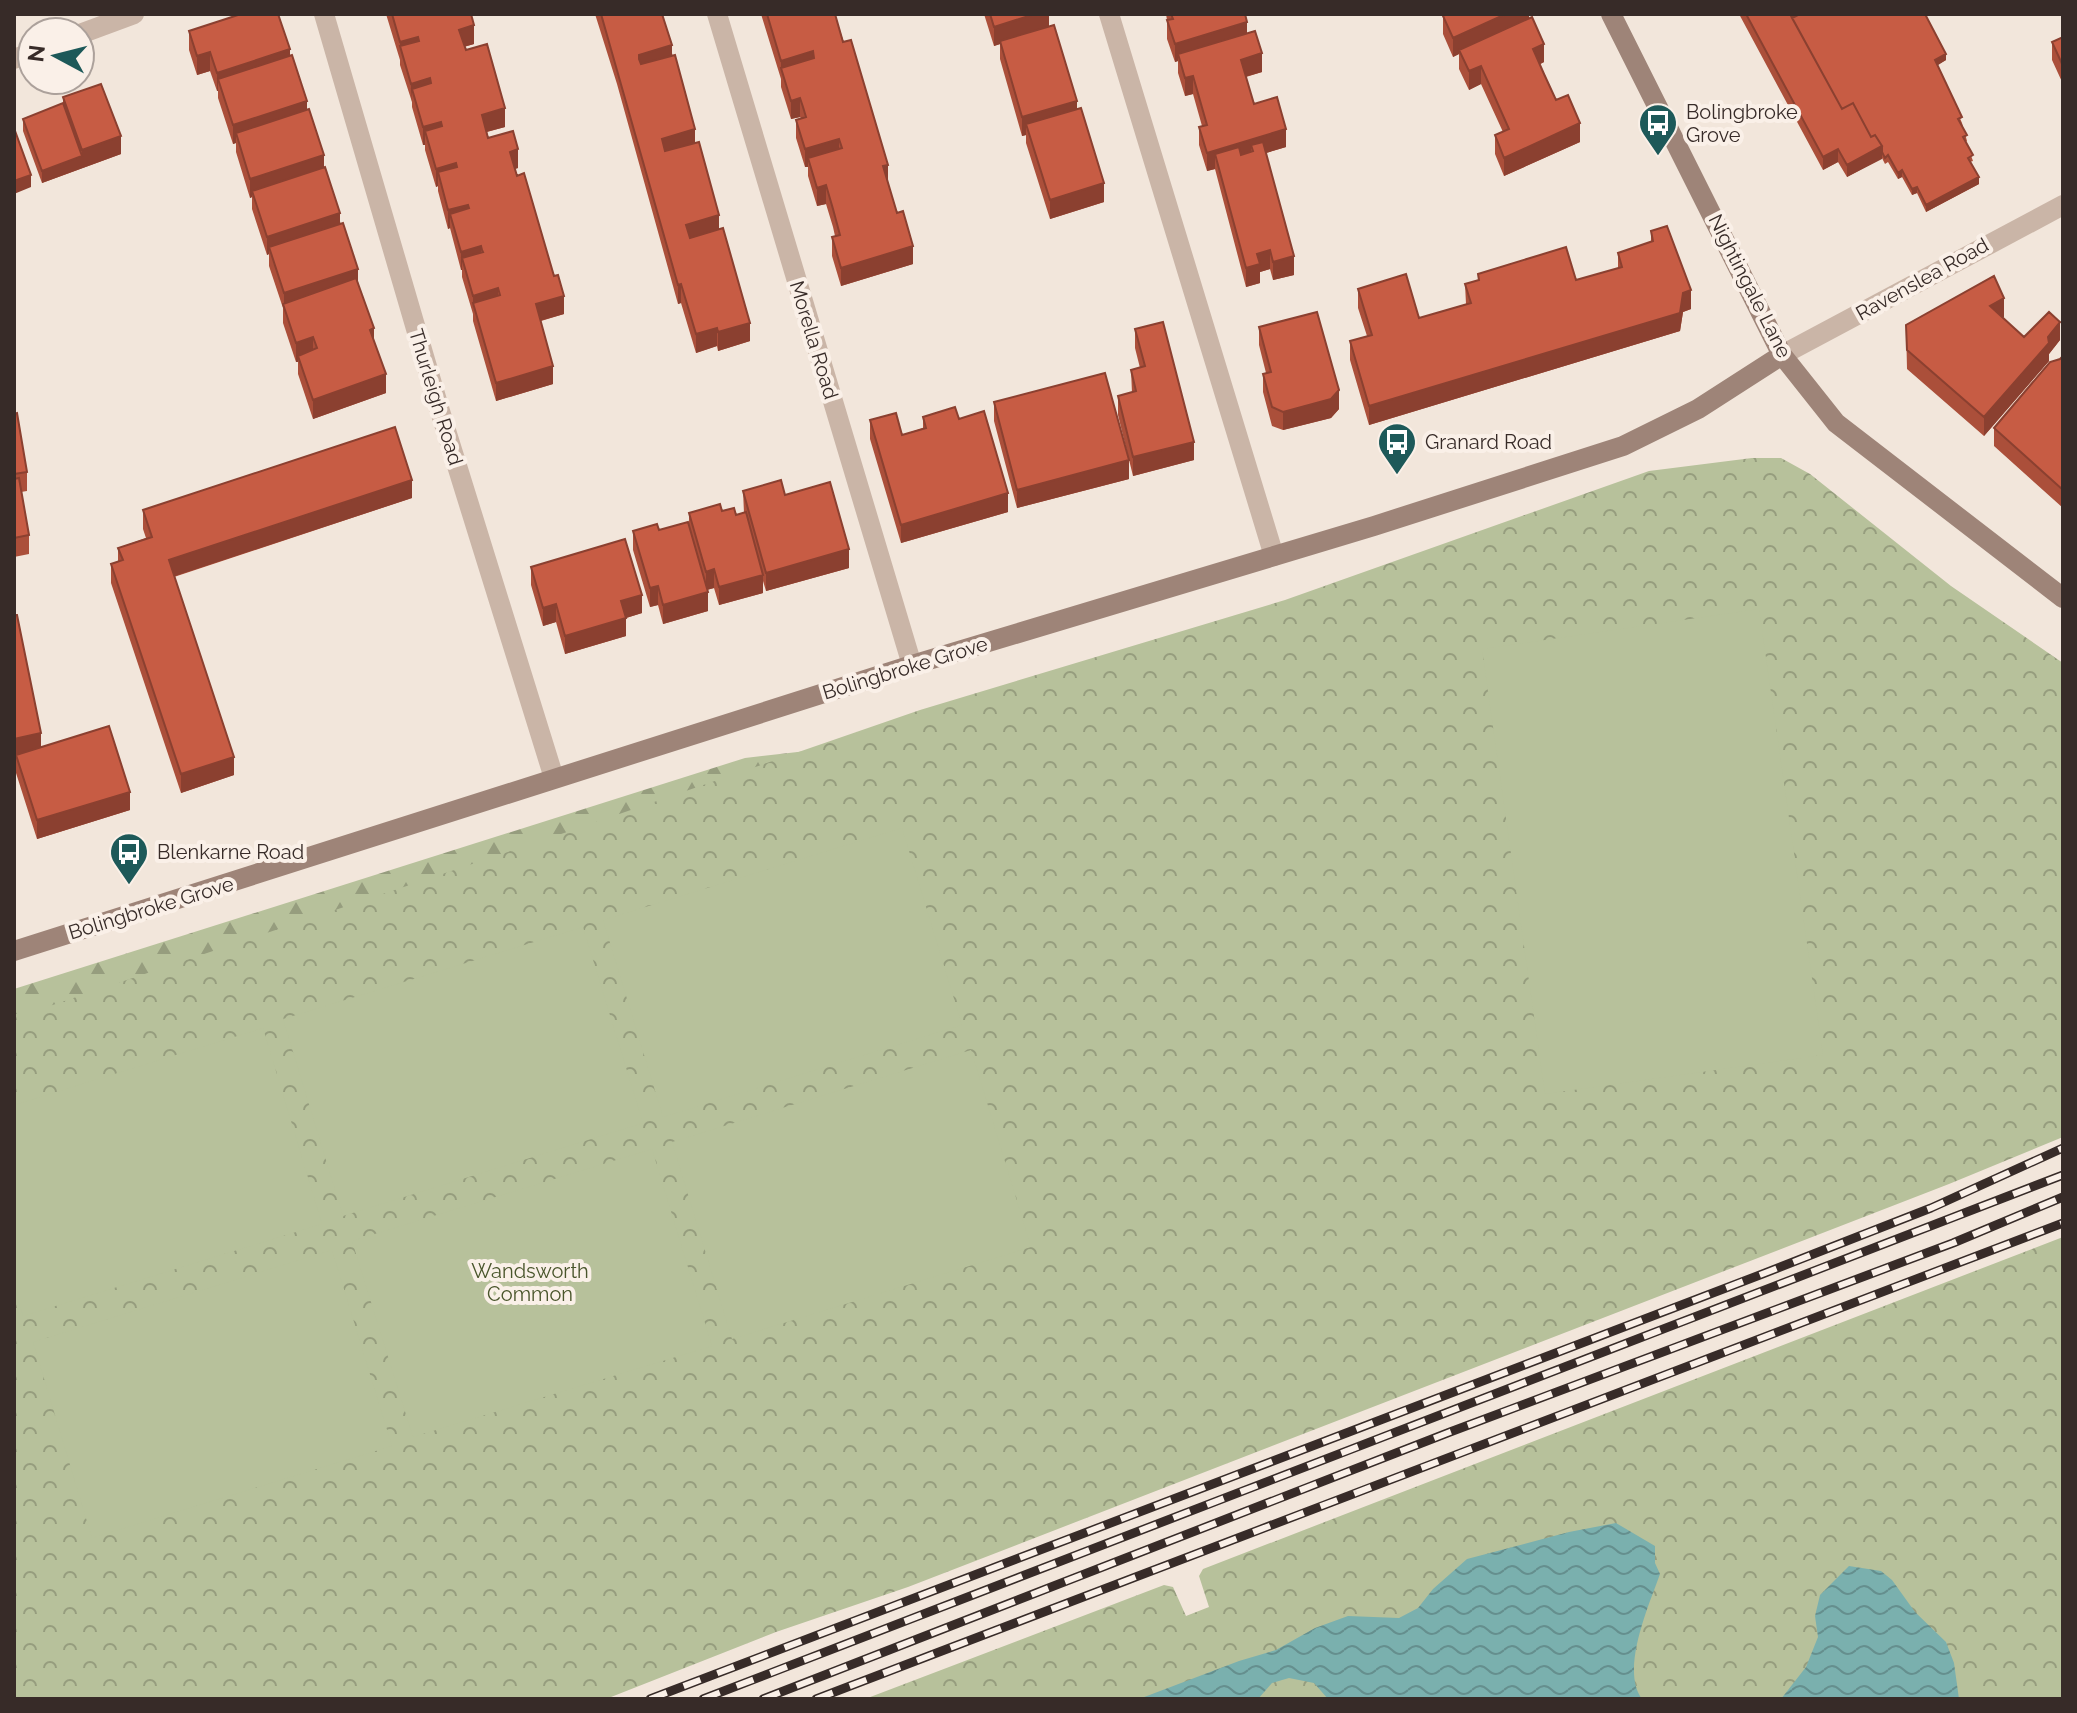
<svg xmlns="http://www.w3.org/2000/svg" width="2077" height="1713" viewBox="0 0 2077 1713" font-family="Raleway,sans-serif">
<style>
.forest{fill:url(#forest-firs)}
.park{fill:url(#park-crowns)}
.pitch{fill:#b7c19b}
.water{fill:url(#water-waves)}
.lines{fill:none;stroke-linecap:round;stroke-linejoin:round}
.street{stroke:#cab5a7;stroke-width:20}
.secondary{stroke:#9e8478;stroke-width:20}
.rail-casing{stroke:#372b28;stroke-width:9}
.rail{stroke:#faf0e8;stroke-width:6;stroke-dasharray:18;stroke-linecap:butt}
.wall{fill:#ab4f3a}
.shaded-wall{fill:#8b4030}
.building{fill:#c75c44;stroke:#8b4030;stroke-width:2}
.labels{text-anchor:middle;stroke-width:8;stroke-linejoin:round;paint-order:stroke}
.poi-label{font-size:20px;fill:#372b28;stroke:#faf0e8;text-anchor:start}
.street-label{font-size:20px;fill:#372b28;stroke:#faf0e8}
.park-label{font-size:20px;fill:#49552b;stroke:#faf0e8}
</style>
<defs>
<pattern id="forest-firs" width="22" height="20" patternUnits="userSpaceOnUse" patternTransform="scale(2)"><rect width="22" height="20" fill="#b7c19b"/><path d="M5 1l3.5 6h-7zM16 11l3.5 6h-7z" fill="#969d7e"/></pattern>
<pattern id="park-crowns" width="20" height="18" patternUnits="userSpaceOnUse" patternTransform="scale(2)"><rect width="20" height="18" fill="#b7c19b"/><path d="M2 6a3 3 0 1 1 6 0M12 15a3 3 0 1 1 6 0" fill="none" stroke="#969d7e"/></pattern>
<pattern id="water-waves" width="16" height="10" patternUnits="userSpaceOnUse" patternTransform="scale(2)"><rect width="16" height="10" fill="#7ab0ae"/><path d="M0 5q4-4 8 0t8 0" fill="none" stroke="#658f8e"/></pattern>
</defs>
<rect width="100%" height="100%" fill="#f2e6db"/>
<path class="forest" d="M851,746L14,1098V989L745,758Z"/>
<path class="park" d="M1752,458H1781L1810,474L1951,586L2063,663V1137L1949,1184L908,1587L776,1632L606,1699H14V1018L570,831L920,710L1285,600L1649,471Z
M2063,1237V1699H865L1164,1585L1173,1587L1186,1616L1209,1607L1199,1576L1203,1569Z"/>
<path class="pitch" d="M1759,609L1823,1055L1545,1094L1482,649Z
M902,828L962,1025L663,1117L603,920Z
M583,927L643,1123L343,1216L283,1019Z
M263,1028L322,1224L23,1316L14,1286V1105Z
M971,1050L1031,1247L732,1339L672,1142Z
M652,1149L712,1346L413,1437L352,1241Z
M332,1250L392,1446L92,1538L33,1342Z"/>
<path class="water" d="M1616,1523L1655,1546V1563L1660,1574C1649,1605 1620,1670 1642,1699H1328L1314,1683L1289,1678L1272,1683L1258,1699H1139L1239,1661L1276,1650L1315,1628L1348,1616L1399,1618L1418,1608L1433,1589L1467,1559L1569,1532Z
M1849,1566L1881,1571L1892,1580L1915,1612L1946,1642L1954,1663L1959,1699H1781L1806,1667L1818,1637L1815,1616L1820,1595Z"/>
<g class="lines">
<path class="street" d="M324,14L440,411L554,778
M717,14L912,665
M1109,14L1274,556
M80,34L134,14
M14,59L32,52
M1782,355L2063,205"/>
<path class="secondary" d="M1611,14L1782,355L1836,423L2063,598
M14,951L912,665L1374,526L1623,446L1698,409L1782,355"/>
<defs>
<path id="rail" d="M650,1699L1765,1273L1931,1208L2063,1148
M703,1699L2063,1175
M763,1699L1450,1432L1953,1243L2063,1197
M816,1699L2063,1223"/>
</defs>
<use href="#rail" class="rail-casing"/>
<use href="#rail" class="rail"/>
</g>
<path class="wall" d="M386,14H471L474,44L464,47L505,127L487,132L488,138L518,168L515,169L564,314L541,321L553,384L496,401L473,321V314L462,277V270H461L450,228L448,229L438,191V186L436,187L425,150V145H423L412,107V102L400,65V60Z
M595,14H662L695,143L750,341L718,351L717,346L696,353L681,303L678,304L617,84Z
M761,14H835L913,264L841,286L832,256V237L835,236L833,227L826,204L817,206L808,176V167H805L796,138V120L801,118L800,117L791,119L781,87V79Z
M984,14H1049V26L1077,109L1104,202L1050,219L1026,143V135L1022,136L1000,59V44L994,46Z
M1166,14H1245L1247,34L1262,72L1246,77L1254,104L1286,147L1266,153L1294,275L1273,280L1270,269L1260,272V283L1246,287L1215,169L1207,171L1199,145V127L1202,126L1193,94L1185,96L1178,73V61L1175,62L1167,39V20Z
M1529,14V19L1544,62L1540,64L1556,100L1580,142L1504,176L1495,154V135L1503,132L1481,84L1469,90L1459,69V54L1453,57L1443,34V16Z
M1739,14H1925L1946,60L1937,65L1962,123L1967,141L1966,142L1973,161L1970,162L1979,184L1926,212L1917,193L1912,195L1902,177L1898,179L1888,162L1885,164L1882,158L1847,177L1838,162L1823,170Z
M189,31L290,56L307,110L358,282L374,342L386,393L313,419L298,374V362H296L283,323V308L269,266V254L267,255L252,209V197L250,198L236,152V143L233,144L218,98V91H217L210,71L197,75L189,50Z
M2063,37V84L2052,60V42Z
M63,97L121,154L42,183L23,131V119L63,103Z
M1651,231L1691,309L1683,312L1680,331L1369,425L1350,360V341L1367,336L1358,308V289L1419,318L1466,304L1465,284L1478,280V274L1576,280L1618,268V253L1651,242Z
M2004,317L2003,318L2024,337L2060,340L2049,354V361L1984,436L1907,369L1906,325Z
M1259,327L1339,409L1331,418L1283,430L1272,426L1263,392V374L1266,373L1259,345Z
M1135,329L1194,460L1133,476L1118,415V396L1132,393L1131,370L1140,368L1135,348Z
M2063,356V508L1994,446V428Z
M994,402L1129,479L1017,508L994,421Z
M14,414L27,472V491L21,492L29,535V554L14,557Z
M923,417L959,419L1008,512L901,543L870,439V420L902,435L923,428Z
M743,491L785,495L849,568L766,591L763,581V593L719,605L714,588L707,590L708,611L663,624L658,605L650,607L633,550V531L659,530L689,526V513L722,511L736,515L744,513Z
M412,498L174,577L234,775L181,793L111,583V564L118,562V548L146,538L143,529V510Z
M531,567L642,613L626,618V636L565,654L556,622L543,626L531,585Z
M14,615L41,747L130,810L37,839L16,773V757H14Z"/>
<path class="shaded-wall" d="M1035,14H1049V28L994,46V27Z
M1506,14H1529V22L1459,50V54L1453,57V38Z
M1247,22V40L1178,54V61L1175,62V44Z
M474,25V44L459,48V30Z
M418,37V55L400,46V60V42Z
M1544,44V62L1533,68V49Z
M672,45V63L639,73V55Z
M290,49V68L218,79V91H217V73Z
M813,51V70L781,68V79V61Z
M210,52V71L197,75V56Z
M1262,53V72L1241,78V60Z
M1946,54V60L1935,67V60Z
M1481,66V84L1469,90V71Z
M1193,76V94L1185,96V78Z
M430,78V97L412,89L411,102V84Z
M800,98V117L791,119V101Z
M307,101V120L236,133V143L233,144V125Z
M1077,101V120L1026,124V135L1022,136V117Z
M505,108V127L482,133V115Z
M441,122V140L425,131V145H423V127Z
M1580,123V142L1504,176V158Z
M695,129V148L662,157V139Z
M1286,129V147L1253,157V151L1251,145V158L1215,154V169L1207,171V153Z
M121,136V154L42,183V171L82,156V150Z
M839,139V157L808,158V167H805V149Z
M1882,146V159L1847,177V165Z
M518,149V168L510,170V152Z
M1838,149V162L1823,170V157Z
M324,155V174L252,191V197L250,198V179Z
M456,163V181L438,172V186L436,187V169Z
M888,165V183L883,166Z
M1902,170V177L1898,179V173Z
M31,175V187L14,194V181Z
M1979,177V184L1926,212V205Z
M1104,183V202L1050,219V200Z
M826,185V204L817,206V188Z
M1917,187V193L1912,195V189Z
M468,205V223L450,214V228L448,229V210Z
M340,213V231L269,247V254L267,255V237Z
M719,215V234L686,243V225Z
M481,246V264L462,258V270H461V252Z
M913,246V264L841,286V268Z
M1270,250V269L1260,272V283L1246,287V268L1257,254Z
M1294,256V275L1273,280V262Z
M358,269V288L284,308V293Z
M681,284V303L678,304V285Z
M498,288V306L473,303V314V296Z
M1691,290V309L1683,312L1680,331L1369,425V406Z
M564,296V314L536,322V304Z
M2004,298V317L1990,324V306Z
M2060,322V340L2049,354V361L1984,436V417Z
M750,323V341L718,351V332Z
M374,328V346L370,330Z
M717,328V346L696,353V334Z
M313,337V356H298V362H296V343Z
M553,366V384L496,401V383Z
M386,374V393L313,419V400Z
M1339,390V409L1331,418L1283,430V412Z
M1194,442V460L1133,476V457Z
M1129,460V479L1017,508V490Z
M412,480V498L169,578V560Z
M1008,493V512L901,543V525Z
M849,549V568L766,591V573Z
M714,569V588L706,590V572Z
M763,575V593L719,605V587Z
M658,586V605L650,607V588Z
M708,592V611L663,624V605Z
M642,595V613L626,618V636L565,654V636L621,601Z
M556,604V622L543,626V608Z
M41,733V752L14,757V739Z
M234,757V775L181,793V774Z
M130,792V810L37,839V820Z"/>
<path class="building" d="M241,14H278L290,49L217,73L210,52L197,56L189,31Z
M392,14H471L474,25L459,30L466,50L487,44L505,108L482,115L488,138L513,131L518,149L510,152L517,176L524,173L554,276L558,275L564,296L536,304L553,366L496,383L473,303L500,295L498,288L473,296L462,258L483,252L482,250L481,246L461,252L450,214L469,208L468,205L448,210L438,172L457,167L456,163L436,169L425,131L442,126L441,122L423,127L412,89L431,83L430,78L411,84L400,46L419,41L418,37L400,42Z
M601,14H662L672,45L639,55V59L641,64L675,55L695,129L662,139L665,151L699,142L719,215L686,225L690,238L723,228L750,323L718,332L717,328L696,334L681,284L678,285Z
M767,14H835L843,42L851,40L888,165L883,166L897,213L903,211L913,246L841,268L832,237L840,235L833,209L826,185L817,188L808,158L842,148L839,139L805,149L796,120L806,117L803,107L800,98L791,101L781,68L814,58L813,51L781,61Z
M990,14H1035L994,27Z
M1171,14H1245L1247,22L1175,44L1167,20L1173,19Z
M1447,14H1506L1453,38L1443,16Z
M1746,14H1790L1842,109L1853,103L1871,137L1875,135L1882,146L1847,165L1838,149L1823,157Z
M1800,14H1925L1946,54L1935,60L1962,117L1958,119L1967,135L1963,137L1973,155L1968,158L1979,177L1926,205L1917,187L1912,189L1902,170L1898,173L1888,155L1885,158L1882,152V146L1875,135L1871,137L1853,103L1842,109L1792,18Z
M1532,17L1544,44L1533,49L1544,74L1556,100L1568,95L1580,123L1504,158L1495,135L1509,129L1481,66L1469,71L1459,50Z
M1054,25L1077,101L1022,117L1000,41Z
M1255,31L1262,53L1241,60L1254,104L1277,97L1286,129L1207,153L1199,127L1207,125L1193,76L1185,78L1178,54Z
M2063,37V66L2052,42Z
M292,55L307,101L233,125L218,79Z
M101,84L121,136L82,150L63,97Z
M63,103L82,156L42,171L23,119Z
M1081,108L1104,183L1050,200L1026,124Z
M309,109L324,155L250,179L236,133Z
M14,128L31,175L14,181Z
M1263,142L1294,256L1273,262L1270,250L1257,254L1260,264L1246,268L1215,154L1239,147L1241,155L1253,151L1251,145Z
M325,167L340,213L267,237L252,191Z
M343,223L358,269L284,293L269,247Z
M1667,226L1691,290L1683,293L1680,313L1369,406L1350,341L1372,335L1358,289L1406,274L1419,318L1471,303L1465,284L1479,280L1478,274L1566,247L1576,280L1622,267L1618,253L1653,241L1651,231Z
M1994,276L2004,298L1990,306L2024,337L2049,312L2060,322L2048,337L2049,343L1984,417L1907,350L1906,325Z
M356,278L374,328L370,330L386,374L313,400L298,356L317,348L313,337L296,343L283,304Z
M1317,312L1339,390L1331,399L1283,412L1272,407L1263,374L1271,372L1259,327Z
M1163,322L1194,442L1133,457L1118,396L1136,391L1131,370L1145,366L1135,329Z
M2063,356V490L1994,428L2050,362L2060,359Z
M1105,373L1129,460L1017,490L994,402Z
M955,407L959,419L984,411L1008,493L901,525L870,420L896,413L902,435L926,428L923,417Z
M17,413L27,472L14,474V414Z
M395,427L412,480L169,560L234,757L181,774L111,564L123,560L118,548L152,537L143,510Z
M19,478L29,535L14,538V479Z
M781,480L785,495L830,482L849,549L766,573L743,491Z
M720,504L722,511L734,508L736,515L746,512L763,575L719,587L714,569L706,572L689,513Z
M688,522L708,592L663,605L658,586L650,588L633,531L657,524L659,530Z
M625,539L642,595L621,601L626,618L565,636L556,604L543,608L531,567Z
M14,615H17L41,733L14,739Z
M109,726L130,792L37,820L16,755Z"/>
<defs>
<symbol id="bus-pin" viewBox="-11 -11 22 30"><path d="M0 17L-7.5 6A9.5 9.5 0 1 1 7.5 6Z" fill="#1d5959" stroke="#faf0e8"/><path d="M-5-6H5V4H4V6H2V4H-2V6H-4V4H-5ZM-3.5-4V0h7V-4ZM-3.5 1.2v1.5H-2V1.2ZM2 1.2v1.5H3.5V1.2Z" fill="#fff"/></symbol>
</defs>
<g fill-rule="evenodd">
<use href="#bus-pin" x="1636" y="101" width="44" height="60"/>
<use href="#bus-pin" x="1375" y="420" width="44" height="60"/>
<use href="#bus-pin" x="107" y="830" width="44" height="60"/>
</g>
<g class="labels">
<g class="poi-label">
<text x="1686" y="119">Bolingbroke<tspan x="1686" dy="23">Grove</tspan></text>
<text x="1425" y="449">Granard Road</text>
<text x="157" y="859">Blenkarne Road</text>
</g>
<g class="street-label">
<text transform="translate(1922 279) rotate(-29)" y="7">Ravenslea Road</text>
<text transform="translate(1750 286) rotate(63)" y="7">Nightingale Lane</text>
<text transform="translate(814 340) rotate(73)" y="7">Morella Road</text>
<text transform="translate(436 397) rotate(73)" y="7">Thurleigh Road</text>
<text transform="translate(905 668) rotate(-17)" y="7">Bolingbroke Grove</text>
<text transform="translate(151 908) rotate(-17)" y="7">Bolingbroke Grove</text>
</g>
<g class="park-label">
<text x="530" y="1278">Wandsworth<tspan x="530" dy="23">Common</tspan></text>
</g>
</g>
<rect width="2077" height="1713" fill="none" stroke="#372b28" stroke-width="32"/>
<g transform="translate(56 56) rotate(277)"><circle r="38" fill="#faf0e8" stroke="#aca19b" stroke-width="2"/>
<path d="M0-6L14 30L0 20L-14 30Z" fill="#1d5959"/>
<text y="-12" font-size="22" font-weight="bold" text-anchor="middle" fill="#372b28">N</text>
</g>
</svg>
